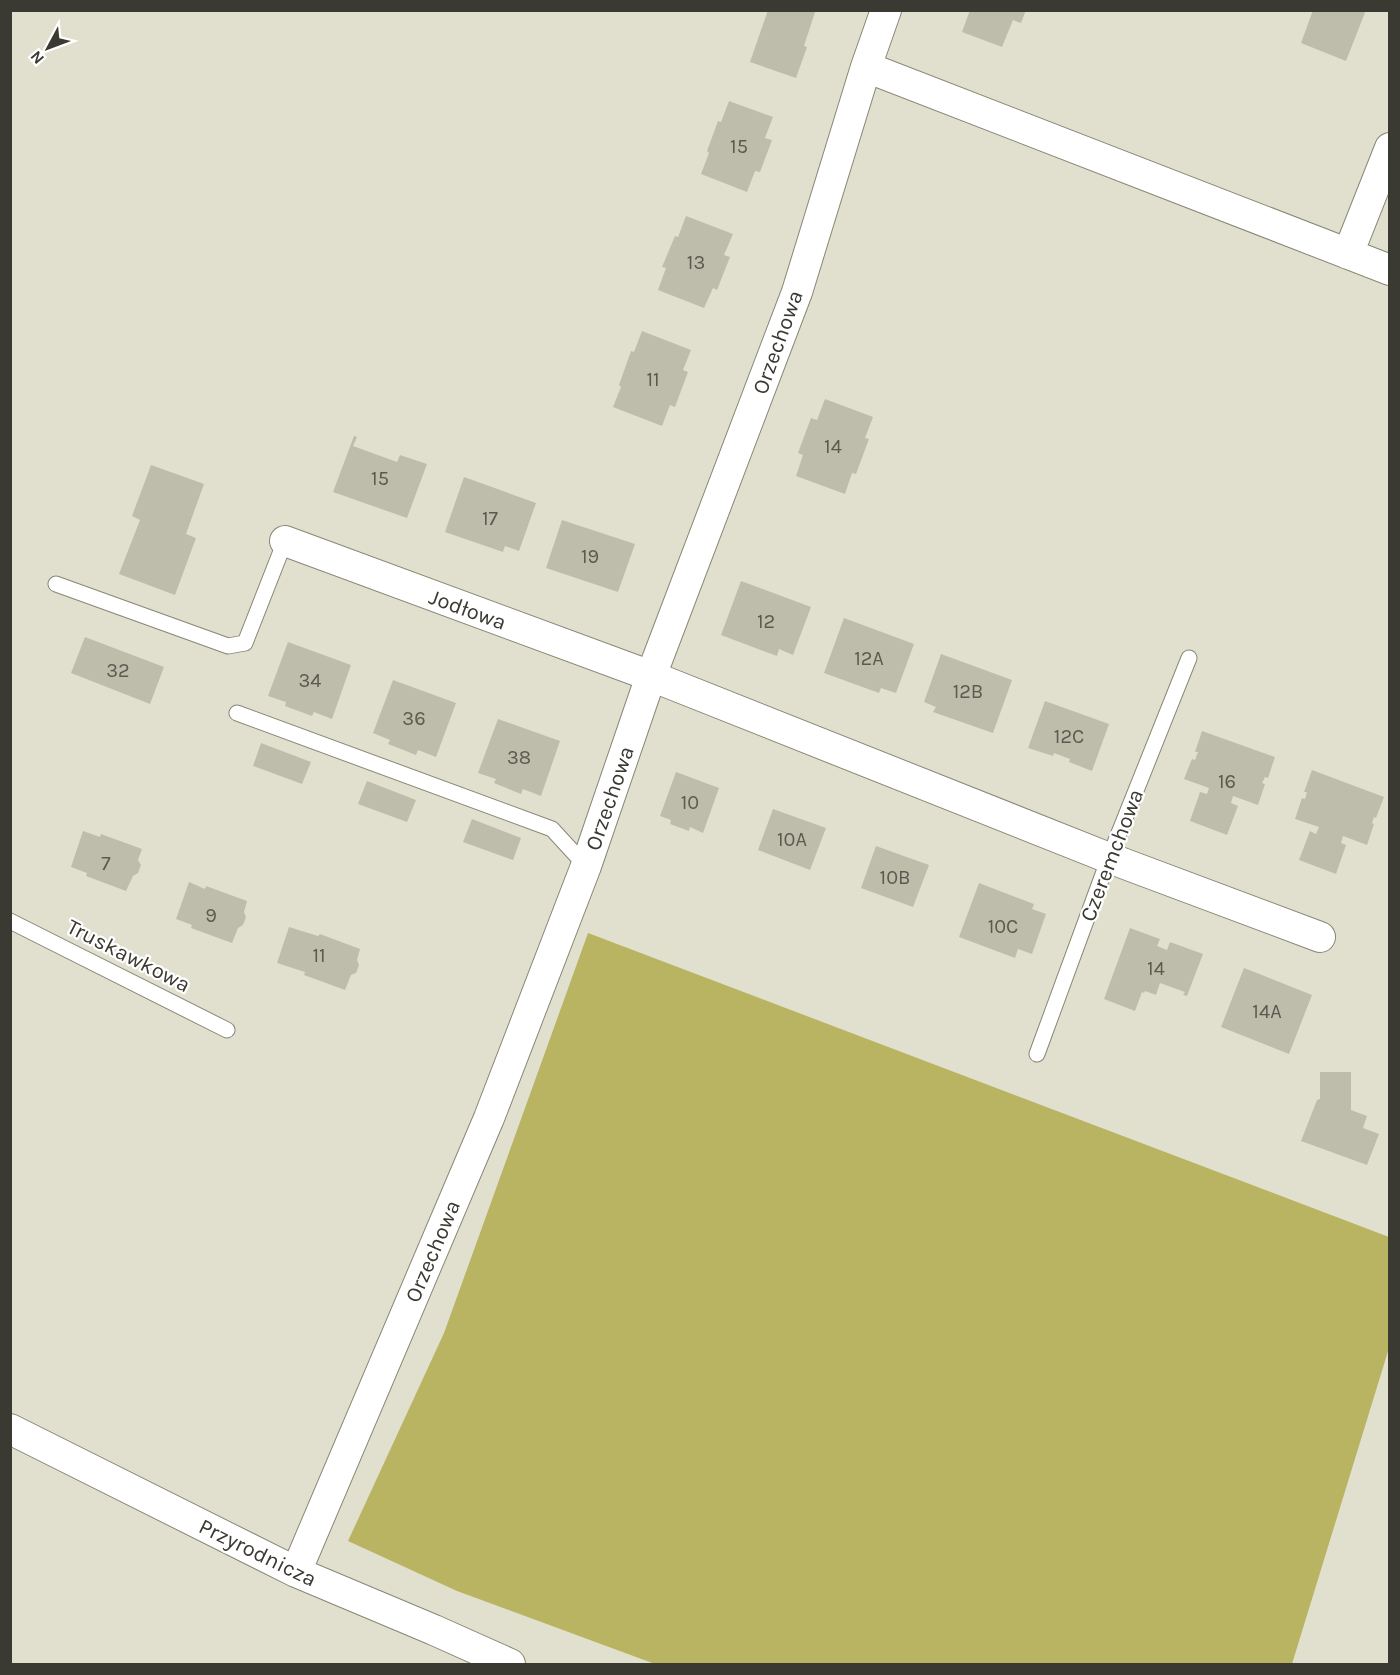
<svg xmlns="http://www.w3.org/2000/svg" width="1400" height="1675" viewBox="0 0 1400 1675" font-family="Karla,sans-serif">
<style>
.green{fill:#b9b462}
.building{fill:#bebdab}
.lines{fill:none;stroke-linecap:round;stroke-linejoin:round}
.service-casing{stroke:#888776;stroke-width:17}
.minor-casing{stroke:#888776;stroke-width:32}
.service{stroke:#fff;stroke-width:15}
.minor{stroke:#fff;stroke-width:30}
.labels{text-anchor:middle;stroke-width:4.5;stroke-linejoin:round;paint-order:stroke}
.number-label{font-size:20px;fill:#5b5a50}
.street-label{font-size:22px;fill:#3a3932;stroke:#fff}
</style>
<rect width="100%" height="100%" fill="#e1e0ce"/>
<path class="green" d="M588,933L1389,1237V1348L1292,1664H655L457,1591L348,1541L444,1333Z"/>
<path class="building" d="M768,10L815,12L804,46L807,47L796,78L750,62Z
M970,10H1026L1021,23L1013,20L1002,47L962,32Z
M1313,10H1366L1346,61L1301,43Z
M729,101L773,117L765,138L772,140L760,172L755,171L747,192L701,174L709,153L707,151L718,121L721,122Z
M686,216L733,234L724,255L730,257L717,290L713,288L704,308L658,290L666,268L662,267L675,236L678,237Z
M642,331L691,350L683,370L688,372L675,407L670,405L662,426L613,407L621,387L619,385L631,351L634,352Z
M825,399L873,417L865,438L869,439L856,474L852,473L845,494L796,476L803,455L798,453L811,418L817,420Z
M354,436L357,437L353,446L397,462L400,455L427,464L407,518L333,492Z
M151,465L204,484L186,534L196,538L175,595L119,574L140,520L132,516Z
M464,477L536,503L519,551L505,546L503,552L445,532Z
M562,520L635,544L618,592L546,568Z
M741,581L811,607L793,655L779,649L777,656L721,635Z
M844,618L914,644L896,693L881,688L879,693L824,673Z
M85,637L164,667L150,704L71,673Z
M288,642L351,665L332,719L314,712L312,716L285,706L286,702L268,696Z
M941,654L1012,680L993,733L933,712L936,707L924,702Z
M393,680L456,703L436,757L418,750L416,755L388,744L390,740L373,733Z
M1045,701L1109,724L1092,771L1069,762L1070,759L1054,753L1053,756L1028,748Z
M498,719L560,741L541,796L523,789L521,794L494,783L496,779L478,773Z
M1202,731L1275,757L1268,778L1265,777L1262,783L1265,784L1258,805L1233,796L1231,803L1238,806L1227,835L1190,821L1200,792L1207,794L1209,788L1184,779L1192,759L1195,760L1198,752H1195Z
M261,743L311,762L302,784L253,766Z
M1312,770L1384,797L1376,818L1374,817L1372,823L1374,824L1367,845L1343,836L1341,843L1346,845L1336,874L1299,860L1310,831L1316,834L1319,827L1295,819L1302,798L1305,799L1307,792H1304Z
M676,772L719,788L703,833L690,827L689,831L670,824L671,820L660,816Z
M367,781L416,800L407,822L358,804Z
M773,809L826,828L810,870L758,850Z
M472,819L521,838L513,860L463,842Z
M83,831L100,837L101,834L142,849L138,860L141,865L138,873L133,876L126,891L86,876L87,873L71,867Z
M876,846L929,865L913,907L861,888Z
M189,882L205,889L206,886L247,901L244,912L246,917L243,925L238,928L232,943L191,928L192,925L176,919Z
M979,883L1034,904L1032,909L1046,914L1032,954L1018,949L1015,958L959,937Z
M289,927L318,936L320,934L360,949L357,960L359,965L356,973L351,975L345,990L304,975L305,972L277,963Z
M1130,928L1160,939L1157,946L1167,950L1170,942L1203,954L1187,996L1183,995L1185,992L1160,983L1156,995L1145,991L1144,993L1142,992L1135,1011L1104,999Z
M1244,968L1312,995L1289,1054L1221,1027Z
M1320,1072H1351V1110L1367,1116L1363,1128L1379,1134L1367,1165L1301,1141L1317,1100L1320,1099Z"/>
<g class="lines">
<defs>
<path id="service" d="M56,584L228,646L245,643L285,541
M237,713L552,829L586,866
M10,921L227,1030
M1037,1054L1109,858L1189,658"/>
<path id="minor" d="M866,67L1390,270
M1348,254L1390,148
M285,541L651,676L1109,858L1320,937
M10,1429L296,1572L434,1630L510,1664
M296,1572L489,1118L586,866L651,676L797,292L866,67L886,10"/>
</defs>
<use href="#service" class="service-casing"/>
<use href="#minor" class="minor-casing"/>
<use href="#service" class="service"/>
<use href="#minor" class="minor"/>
</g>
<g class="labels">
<g class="number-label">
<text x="739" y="153">15</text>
<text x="696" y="269">13</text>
<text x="653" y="386">11</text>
<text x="833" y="453">14</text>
<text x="380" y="485">15</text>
<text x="490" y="525">17</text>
<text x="590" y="563">19</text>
<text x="766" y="628">12</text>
<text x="869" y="665">12A</text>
<text x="118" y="677">32</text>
<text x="310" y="687">34</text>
<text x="968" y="698">12B</text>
<text x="414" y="725">36</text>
<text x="1069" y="743">12C</text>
<text x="519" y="764">38</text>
<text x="1227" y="788">16</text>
<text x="690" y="809">10</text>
<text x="792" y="846">10A</text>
<text x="106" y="870">7</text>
<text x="895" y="884">10B</text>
<text x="211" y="922">9</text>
<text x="1003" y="933">10C</text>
<text x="319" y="962">11</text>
<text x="1156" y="975">14</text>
<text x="1267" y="1018">14A</text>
</g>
<g class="street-label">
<text transform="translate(777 342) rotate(-70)" y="8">Orzechowa</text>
<text transform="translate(468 609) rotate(20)" y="8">Jodłowa</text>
<text transform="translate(609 798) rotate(-71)" y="8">Orzechowa</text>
<text transform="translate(1111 855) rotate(-69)" y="8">Czeremchowa</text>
<text transform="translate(129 955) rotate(27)" y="8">Truskawkowa</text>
<text transform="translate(432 1251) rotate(-67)" y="8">Orzechowa</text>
<text transform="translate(258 1552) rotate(26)" y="8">Przyrodnicza</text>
</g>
</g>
<rect width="1400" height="1675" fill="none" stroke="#3a3932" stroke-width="24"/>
<g transform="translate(48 48) rotate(229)" stroke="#ffffff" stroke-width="4.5" paint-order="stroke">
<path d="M0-4.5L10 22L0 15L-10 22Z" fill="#3a3932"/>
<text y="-9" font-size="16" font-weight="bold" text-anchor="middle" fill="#3a3932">N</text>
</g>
</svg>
